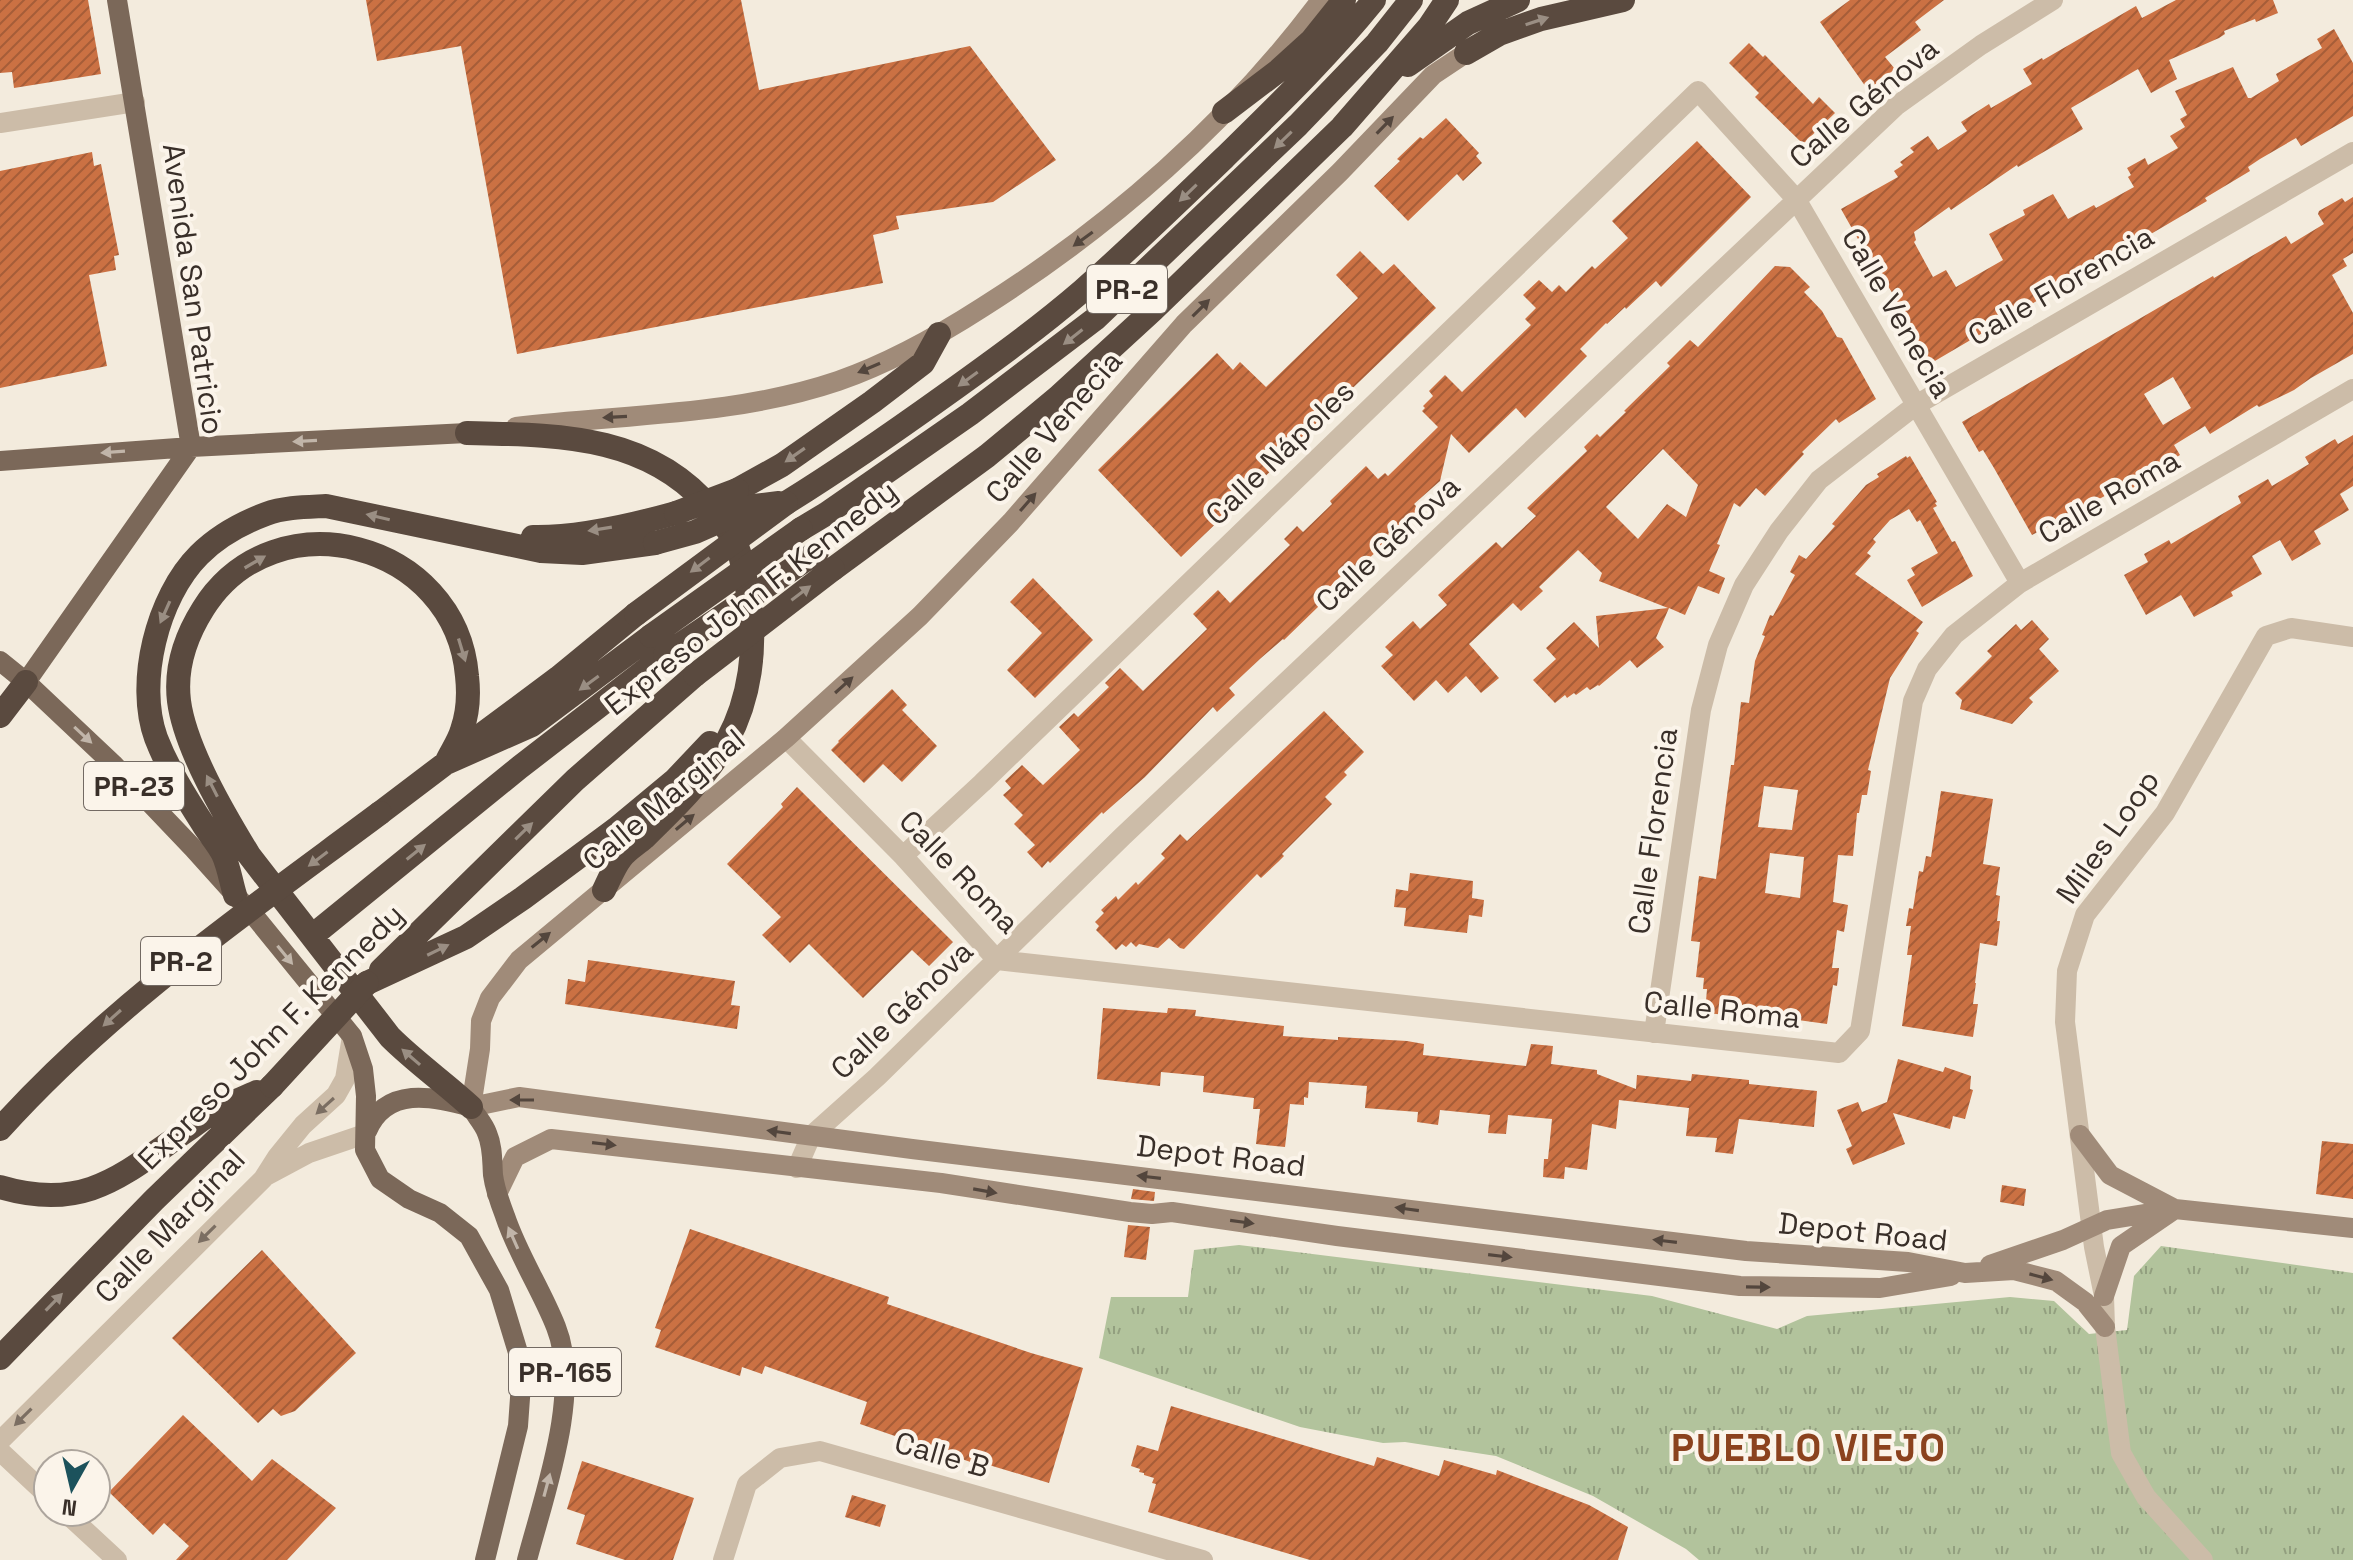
<svg xmlns="http://www.w3.org/2000/svg" width="2353" height="1560" viewBox="0 0 2353 1560" font-family="'Space Grotesk',sans-serif">
<style>
.grass{fill:url(#grass-tufts)}
.building{fill:url(#building-hatch);fill-rule:evenodd}
.lines{fill:none;stroke-linecap:round;stroke-linejoin:round}
.street{stroke:#ccbca8;stroke-width:20}
.secondary{stroke:#a08b79;stroke-width:20}
.primary{stroke:#7b6859;stroke-width:20}
.highway{stroke:#5a4a3f;stroke-width:24}
.highway-bridge{stroke:#5a4a3f;stroke-width:24}
.oneway{fill:#9a8e83}
.oneway2{fill:#53463d}
.oneway3{fill:#c1b5a9}
.oneway4{fill:#7b6e62}
.labels{text-anchor:middle;stroke-width:8;stroke-linejoin:round;paint-order:stroke}
.shield{fill:#fbf4ea;stroke:#736a63;stroke-width:2}
.shield-label{font-size:28px;font-weight:bold;fill:#392f29}
.street-label{font-size:30px;fill:#392f29;stroke:#fbf4ea}
.district-label{font-size:38px;font-weight:bold;letter-spacing:2px;fill:#8b421e;stroke:#fbf4ea}
</style>
<defs>
<pattern id="grass-tufts" width="24" height="20" patternUnits="userSpaceOnUse" patternTransform="scale(2)"><rect width="24" height="20" fill="#b2c39c"/><path d="M3 7l-1-3M5 7V3M7 7l1-3M15 17l-1-3M17 17v-4M19 17l1-3" fill="none" stroke="#929f7f"/></pattern>
<pattern id="building-hatch" width="6" height="6" patternUnits="userSpaceOnUse" patternTransform="scale(2)"><rect width="6" height="6" fill="#cb7143"/><path d="M-1 1l2-2M0 6l6-6M5 7l2-2" fill="none" stroke="#a65d38"/></pattern>
</defs>
<rect width="100%" height="100%" fill="#f3ebdd"/>
<path class="grass" d="M1239,1245L1652,1296L1777,1329L1807,1316L2010,1297L2054,1301L2089,1334L2127,1330L2134,1276L2161,1246L2353,1273V1560H1699L1686,1549L1593,1496L1496,1456L1405,1442L1383,1443L1300,1427L1099,1358L1111,1297H1188L1194,1250Z"/>
<path class="building" d="M0,0H88L101,74L14,88L12,72L0,73Z
M366,0H741L759,90L970,46L1056,160L993,202L896,216L899,229L873,235L883,283L517,354L461,46L377,61Z
M1850,0H1944L1915,22L1921,30L1885,57L1895,69L1868,90L1820,22Z
M2176,0H2273L2278,13L2256,22L2255,19L2224,31L2225,34L2219,38L2169,60L2177,79L2151,93L2138,69L2071,108L2083,129L2018,167L2017,165L1951,210L1949,207L1914,232L1916,240L1914,242L1933,277L1946,270L1956,287L2003,260L1989,234L2025,215L2023,210L2053,194L2068,219L2094,205L2096,208L2134,187L2128,177L2131,175L2127,168L2145,158L2148,165L2178,148L2170,136L2185,127L2180,119L2187,115L2175,91L2233,67L2248,98H2251L2279,81L2276,74L2322,48L2317,39L2334,29L2353,63V116L2301,146L2296,138L2260,159L2248,167L2250,171L2205,198L2207,201L1928,365L1891,302L1896,299L1878,270L1876,271L1841,209L1898,177L1894,171L1903,165L1900,162L1914,152L1910,148L1928,136L1938,150L1967,131L1961,122L1989,104L1991,108L2032,84L2023,69L2042,58L2043,60L2136,6L2142,18Z
M1749,43L1763,57L1765,55L1813,104L1819,97L1835,113L1803,144L1755,97L1759,93L1729,63Z
M1446,118L1479,153L1476,156L1482,163L1463,181L1457,174L1408,221L1374,186L1400,161L1397,159L1420,137L1423,139Z
M1697,141L1751,197L1661,287L1656,281L1626,309L1625,307L1607,324L1606,323L1580,349L1587,356L1525,418L1516,408L1469,453L1451,434L1440,481L1414,504L1421,511L1345,580L1341,576L1316,600L1320,605L1284,640L1283,639L1261,658L1229,688L1235,695L1217,712L1213,707L1145,777L1103,814L1102,812L1050,863L1048,861L1042,868L1027,852L1035,845L1014,824L1023,815L1003,795L1011,788L1005,781L1022,765L1043,785L1080,750L1059,727L1074,713L1078,717L1109,687L1105,683L1120,668L1143,691L1207,629L1193,614L1218,590L1230,603L1290,545L1284,539L1297,526L1303,532L1332,504L1330,501L1366,466L1378,479L1385,473L1388,476L1438,427L1422,411L1425,408L1423,406L1433,396L1429,391L1445,375L1462,392L1531,325L1525,319L1536,308L1523,295L1539,280L1552,292L1559,285L1566,292L1592,266L1595,269L1628,238L1612,221Z
M92,152L94,166L101,164L119,255L114,256L116,270L89,275L107,366L0,388V171Z
M2353,197V253L2343,259L2347,266L2332,275L2353,313V354L2311,378L2294,390L2259,407L2257,405L2210,434L2205,426L2174,445L2180,455L2140,480L2142,483L2121,494L2118,489L2082,508L2083,511L2056,528L2053,524L2032,535L1994,468L1983,450L1979,452L1962,422L2213,276L2214,278L2286,236L2291,244L2324,224L2318,214L2319,211L2342,198L2345,202ZM2173,377L2191,408L2163,425L2144,394Z
M1360,251L1383,274L1394,264L1436,308L1283,455L1285,456L1280,462L1181,557L1098,470L1217,353L1233,370L1240,362L1266,387L1358,298L1336,275Z
M1775,266L1790,267L1810,287L1804,292L1822,311L1837,337L1842,338L1876,399L1839,423L1836,419L1802,452L1804,454L1765,496L1756,488L1740,507L1734,503L1717,544L1720,545L1709,571L1725,578L1719,594L1698,586L1685,615L1669,608L1656,638L1664,647L1637,668L1630,660L1599,686L1598,685L1590,690L1587,687L1576,695L1574,693L1567,698L1565,695L1555,703L1533,680L1556,659L1546,648L1574,622L1599,648L1596,616L1668,608L1599,581L1602,573L1578,550L1539,587L1543,591L1521,611L1513,603L1469,644L1499,678L1481,693L1466,676L1448,693L1436,680L1414,701L1381,666L1393,655L1385,647L1413,621L1420,629L1447,605L1438,595L1496,542L1502,548L1536,516L1527,508L1587,451L1584,447L1597,434L1600,437L1626,412L1624,411L1670,366L1667,363L1690,340L1698,347ZM1663,449L1698,485L1686,517L1667,504L1638,539L1606,507Z
M2353,435V486L2340,494L2349,510L2314,531L2321,544L2292,561L2280,540L2252,556L2262,574L2231,592L2233,596L2194,617L2181,595L2146,615L2124,575L2148,562L2144,554L2169,540L2171,544L2241,503L2238,496L2268,479L2272,486L2309,464L2305,457L2335,439L2338,444Z
M1906,456L1907,458L1910,456L1937,502L1935,503L1937,506L1933,508L1952,542L1955,541L1973,576L1922,607L1907,580L1915,575L1911,568L1938,553L1920,520L1917,522L1909,509L1890,520L1873,539L1876,542L1867,553L1871,556L1855,574L1923,622L1916,631L1919,633L1890,678L1868,770L1871,771L1867,795H1862L1859,813H1857L1853,856L1838,855L1833,902L1848,905L1844,932L1837,930L1832,968H1839L1837,986L1833,985L1827,1024L1739,1012V1016L1705,1013L1707,989H1703L1704,978L1696,977L1700,942L1691,941L1699,876L1716,879L1731,765H1734L1741,702L1749,703L1755,661L1765,636L1762,635L1770,615L1773,616L1795,575L1790,572L1799,555L1806,559L1835,526L1832,524L1866,485L1879,477L1877,474ZM1764,786L1798,790L1792,830L1758,827ZM1770,853L1804,857L1800,898L1765,893Z
M1033,578L1093,640L1035,698L1007,670L1042,633L1010,602Z
M2032,620L2049,639L2039,649L2059,671L2029,698L2033,702L2012,724L1960,709L1962,700L1955,693L1992,656L1987,651L2016,624L2021,630Z
M892,689L907,705L902,710L937,746L902,782L883,764L864,783L831,750L839,742L838,741Z
M1324,711L1364,752L1344,772L1347,775L1325,797L1332,804L1282,854L1284,856L1278,862L1261,878L1257,874L1184,949L1180,948L1169,938L1158,948L1139,944L1136,947L1131,942L1126,947L1122,944L1116,950L1096,930L1099,926L1095,922L1104,913L1101,910L1116,896L1118,900L1136,882L1138,885L1165,858L1161,854L1180,834L1187,841Z
M797,787L953,942L929,966L912,950L863,998L809,944L790,963L762,935L781,917L727,864L783,807L781,804Z
M1941,791L1993,799L1983,864L2000,867L1996,895L2000,896L1997,921H2000L1997,946L1980,943L1975,983H1976L1973,1004H1978L1973,1037L1902,1026L1912,955H1907L1911,926H1906L1909,908L1913,909L1919,871L1923,872L1926,856L1931,857Z
M1410,873L1473,881L1472,898L1484,900L1482,917L1469,915L1467,933L1404,926L1406,908L1394,907L1396,889L1408,891Z
M588,960L735,981L731,1005L740,1006L737,1029L565,1004L568,979L585,982Z
M1103,1008L1167,1013L1168,1008L1196,1010L1195,1016L1284,1026L1283,1036L1338,1040V1037L1407,1041L1424,1044L1423,1055L1526,1066L1531,1044L1553,1046L1551,1064L1597,1070V1074L1636,1089L1637,1075L1691,1081L1692,1074L1749,1080V1084L1817,1091L1814,1127L1739,1119L1733,1154L1715,1152L1717,1138L1686,1136L1689,1108L1619,1100L1616,1129L1592,1124L1587,1170L1565,1167L1564,1179L1543,1177L1544,1159H1548L1552,1119L1508,1115L1506,1134L1488,1133L1490,1115L1440,1110L1438,1125L1417,1122L1418,1112L1365,1108L1367,1086L1309,1082L1308,1098L1304,1097V1105L1290,1104L1285,1147L1256,1144L1260,1109H1253L1254,1098L1203,1092L1204,1076L1161,1072L1160,1086L1097,1079Z
M1898,1059L1943,1072L1945,1067L1971,1076L1970,1089L1973,1090L1965,1119L1953,1116L1950,1129L1893,1113L1905,1144L1853,1165L1846,1149L1852,1146L1837,1110L1858,1102L1862,1112L1887,1102Z
M2322,1141L2353,1144V1199L2316,1194Z
M2002,1185L2026,1189L2024,1206L2000,1202Z
M1133,1189L1155,1192L1154,1201L1131,1199Z
M1128,1225L1150,1227L1146,1260L1124,1257Z
M690,1229L889,1297L887,1304L1031,1353L1083,1368L1049,1483L989,1465L988,1468L860,1424L867,1402L765,1366L762,1374L742,1367L740,1376L655,1347L661,1330L655,1328Z
M262,1250L356,1353L295,1411L281,1416L273,1409L258,1423L172,1338Z
M1171,1406L1374,1466L1377,1457L1439,1476L1444,1460L1496,1475L1497,1470L1589,1505L1628,1527L1618,1560H1310L1148,1512L1156,1484L1152,1483L1154,1478L1144,1475V1473L1139,1472L1140,1469L1131,1466L1137,1445L1158,1451Z
M183,1415L252,1481L272,1459L336,1508L287,1560H176L189,1546L164,1523L153,1535L109,1492Z
M582,1461L694,1498L673,1560H625L576,1544L585,1515L567,1509Z
M852,1495L886,1505L880,1527L845,1517Z"/>
<g class="lines">
<path class="street" d="M0,123L135,102
M786,738L903,856L997,960L1839,1053L1860,1031L1913,701L1927,669L1954,635L2020,583L2353,389
M903,856L982,783L1698,91L1796,199L2020,583
M1654,1033L1701,710L1718,645L1744,585L1779,531L1819,480L1916,405L2353,152
M797,1168L811,1136L877,1077L1123,836L1896,106L1981,45L2053,0
M266,1176L309,1153L365,1134
M0,1441L263,1179L277,1157L303,1125L336,1095L345,1079L352,1036
M0,1451L48,1496
M65,1512L117,1560
M723,1560L747,1484L780,1458L820,1451L1203,1560
M2203,1560L2146,1497L2121,1453L2105,1327L2104,1296L2094,1247L2065,1022L2067,971L2085,915L2165,813L2266,636L2291,628L2353,637"/>
<path class="secondary" d="M1466,53L1433,75L1340,172L1184,324L1011,522L920,616L786,738L519,960L490,998L481,1021L480,1049L471,1107L519,1097L912,1149L1746,1251L1908,1262L1965,1273L2014,1270L2056,1281L2085,1302L2105,1327
M516,427C624,414 735,416 838,381C890,363 938,336 983,307C1111,226 1230,122 1321,0
M2080,1135L2110,1175L2175,1209L2121,1246L2104,1296
M497,1194L515,1157L551,1139L941,1183L1130,1212L1152,1214L1172,1212L1337,1236L1740,1286L1880,1288L1951,1276
M1990,1265L2063,1240L2107,1220L2175,1209L2353,1228"/>
<path class="primary" d="M0,461L191,447L467,433
M0,661L26,682L113,764L193,848L256,918L352,1036L363,1069L366,1096L365,1150L380,1179L409,1199L440,1213L469,1236L499,1290L520,1359L521,1384L518,1426L485,1560
M26,682L191,447L117,0
M367,1131C386,1086 433,1096 471,1107C476,1116 484,1124 487,1133C493,1147 492,1161 493,1175C495,1190 500,1203 505,1216C518,1255 541,1289 556,1327C582,1392 544,1495 527,1560"/>
<path class="highway" d="M1466,53L1499,34L1541,19L1623,0
M1408,65L1468,23L1518,0
M1224,112L1278,71L1312,40L1344,0
M467,433C558,435 650,434 713,511C723,524 734,536 739,552C744,567 746,584 749,599C757,647 750,699 727,741C706,778 674,809 644,838C636,845 627,850 621,858C614,867 609,880 604,890
M737,490L782,465L872,402L923,363L939,334
M786,503C841,469 894,432 947,394C993,361 1039,328 1082,291C1131,248 1177,203 1224,158C1276,107 1328,57 1374,0
M801,529L826,514L970,414L1095,319L1298,125L1377,43L1411,0
M533,537C578,538 633,525 676,513
M833,569L987,456L1057,398L1153,310L1342,127L1429,27L1447,0
M0,716L26,682
M476,739L558,678L636,614
M446,763C451,752 459,741 462,730C468,713 469,694 467,676C456,542 275,494 203,609C186,636 175,668 179,701C185,748 224,814 249,855L390,1037C415,1062 445,1083 471,1107
M380,813L446,763L532,725L651,636
M235,895C231,882 229,867 223,854C218,844 209,834 203,824C185,796 168,769 156,738C136,683 157,597 199,555C217,537 242,523 266,514C285,507 307,507 326,506L541,551L582,553L655,543
M312,936L520,767L665,655
M381,970L575,780L695,675
M367,983L466,937L523,898L616,829L675,780L710,743
M0,1187C84,1212 121,1176 186,1131C196,1124 206,1116 217,1110C229,1103 244,1098 257,1092
M0,1358L154,1200L272,1086"/>
<path class="highway-bridge" d="M676,513L737,490
M655,543L695,532L754,506L779,503
M636,614L786,503
M651,636L801,529
M665,655L817,552
M695,675L833,569
M272,1086L367,983
M0,1129C112,1005 247,912 380,813"/>
</g>
<defs><path id="oneway-solid" d="M-6-.8H1V-3.2L6.5 0L1 3.2V.8H-6Z" transform="scale(2)"/></defs>
<g class="oneway">
<use href="#oneway-solid" transform="translate(1537 21) rotate(-18)"/>
<use href="#oneway-solid" transform="translate(1283 140) rotate(136)"/>
<use href="#oneway-solid" transform="translate(1188 193) rotate(136)"/>
<use href="#oneway-solid" transform="translate(1073 337) rotate(142)"/>
<use href="#oneway-solid" transform="translate(968 379) rotate(144)"/>
<use href="#oneway-solid" transform="translate(795 455) rotate(145)"/>
<use href="#oneway-solid" transform="translate(378 517) rotate(-167)"/>
<use href="#oneway-solid" transform="translate(600 529) rotate(171)"/>
<use href="#oneway-solid" transform="translate(255 562) rotate(-30)"/>
<use href="#oneway-solid" transform="translate(700 565) rotate(143)"/>
<use href="#oneway-solid" transform="translate(801 593) rotate(-37)"/>
<use href="#oneway-solid" transform="translate(165 612) rotate(114)"/>
<use href="#oneway-solid" transform="translate(462 650) rotate(73)"/>
<use href="#oneway-solid" transform="translate(589 683) rotate(144)"/>
<use href="#oneway-solid" transform="translate(212 786) rotate(-117)"/>
<use href="#oneway-solid" transform="translate(524 831) rotate(-44)"/>
<use href="#oneway-solid" transform="translate(416 852) rotate(-39)"/>
<use href="#oneway-solid" transform="translate(318 859) rotate(143)"/>
<use href="#oneway-solid" transform="translate(438 950) rotate(-26)"/>
<use href="#oneway-solid" transform="translate(112 1018) rotate(138)"/>
<use href="#oneway-solid" transform="translate(411 1057) rotate(-139)"/>
<use href="#oneway-solid" transform="translate(54 1302) rotate(-46)"/>
</g>
<g class="oneway2">
<use href="#oneway-solid" transform="translate(1385 125) rotate(-46)"/>
<use href="#oneway-solid" transform="translate(1083 239) rotate(144)"/>
<use href="#oneway-solid" transform="translate(1201 308) rotate(-45)"/>
<use href="#oneway-solid" transform="translate(869 368) rotate(157)"/>
<use href="#oneway-solid" transform="translate(615 417) rotate(177)"/>
<use href="#oneway-solid" transform="translate(1028 502) rotate(-49)"/>
<use href="#oneway-solid" transform="translate(844 685) rotate(-42)"/>
<use href="#oneway-solid" transform="translate(685 822) rotate(-40)"/>
<use href="#oneway-solid" transform="translate(541 940) rotate(-39)"/>
<use href="#oneway-solid" transform="translate(522 1100) rotate(180)"/>
<use href="#oneway-solid" transform="translate(779 1132) rotate(-172)"/>
<use href="#oneway-solid" transform="translate(604 1144) rotate(7)"/>
<use href="#oneway-solid" transform="translate(1149 1177) rotate(-173)"/>
<use href="#oneway-solid" transform="translate(985 1191) rotate(10)"/>
<use href="#oneway-solid" transform="translate(1407 1209) rotate(-172)"/>
<use href="#oneway-solid" transform="translate(1242 1222) rotate(8)"/>
<use href="#oneway-solid" transform="translate(1665 1241) rotate(-173)"/>
<use href="#oneway-solid" transform="translate(1500 1256) rotate(7)"/>
<use href="#oneway-solid" transform="translate(2041 1277) rotate(15)"/>
<use href="#oneway-solid" transform="translate(1758 1287) rotate(1)"/>
</g>
<g class="oneway3">
<use href="#oneway-solid" transform="translate(305 441) rotate(177)"/>
<use href="#oneway-solid" transform="translate(113 452) rotate(176)"/>
<use href="#oneway-solid" transform="translate(83 735) rotate(43)"/>
<use href="#oneway-solid" transform="translate(285 955) rotate(51)"/>
<use href="#oneway-solid" transform="translate(513 1238) rotate(-114)"/>
<use href="#oneway-solid" transform="translate(547 1485) rotate(-75)"/>
</g>
<g class="oneway4">
<use href="#oneway-solid" transform="translate(325 1106) rotate(138)"/>
<use href="#oneway-solid" transform="translate(207 1234) rotate(135)"/>
<use href="#oneway-solid" transform="translate(23 1417) rotate(135)"/>
</g>
<g class="labels">
<g class="shield">
<rect x="1087" y="265" width="80" height="48" rx="6"/>
<rect x="84" y="762" width="100" height="48" rx="6"/>
<rect x="141" y="937" width="80" height="48" rx="6"/>
<rect x="509" y="1348" width="112" height="48" rx="6"/>
</g>
<g class="shield-label">
<text x="1127" y="299">PR-2</text>
<text x="134" y="796">PR-23</text>
<text x="181" y="971">PR-2</text>
<text x="565" y="1382">PR-165</text>
</g>
<g class="street-label">
<text transform="translate(1864 103) rotate(-40)" y="10">Calle Génova</text>
<text transform="translate(2061 286) rotate(-30)" y="10">Calle Florencia</text>
<text transform="translate(193 289) rotate(82)" y="10">Avenida San Patricio</text>
<text transform="translate(1897 313) rotate(60)" y="10">Calle Venecia</text>
<text transform="translate(1054 427) rotate(-49)" y="10">Calle Venecia</text>
<text transform="translate(1280 453) rotate(-44)" y="10">Calle Nápoles</text>
<text transform="translate(2109 497) rotate(-30)" y="10">Calle Roma</text>
<text transform="translate(1388 544) rotate(-43)" y="10">Calle Génova</text>
<text transform="translate(751 598) rotate(-38)" y="10">Expreso John F. Kennedy</text>
<text transform="translate(664 800) rotate(-40)" y="10">Calle Marginal</text>
<text transform="translate(1653 831) rotate(-82)" y="10">Calle Florencia</text>
<text transform="translate(2108 837) rotate(-55)" y="10">Miles Loop</text>
<text transform="translate(959 872) rotate(46)" y="10">Calle Roma</text>
<text transform="translate(902 1010) rotate(-44)" y="10">Calle Génova</text>
<text transform="translate(1722 1010) rotate(6)" y="10">Calle Roma</text>
<text transform="translate(271 1037) rotate(-45)" y="10">Expreso John F. Kennedy</text>
<text transform="translate(1221 1156) rotate(7)" y="10">Depot Road</text>
<text transform="translate(170 1226) rotate(-46)" y="10">Calle Marginal</text>
<text transform="translate(1863 1232) rotate(6)" y="10">Depot Road</text>
<text transform="translate(942 1455) rotate(16)" y="10">Calle B</text>
</g>
<g class="district-label">
<text x="1809" y="1461">PUEBLO VIEJO</text>
</g>
</g>
<g transform="translate(72 1488) rotate(188)"><circle r="38" fill="#fbf4ea" stroke="#ada59d" stroke-width="2"/>
<path d="M0-6L14 30L0 20L-14 30Z" fill="#1c525c"/>
<text y="-12" font-size="22" font-weight="bold" text-anchor="middle" fill="#392f29">N</text>
</g>
</svg>
